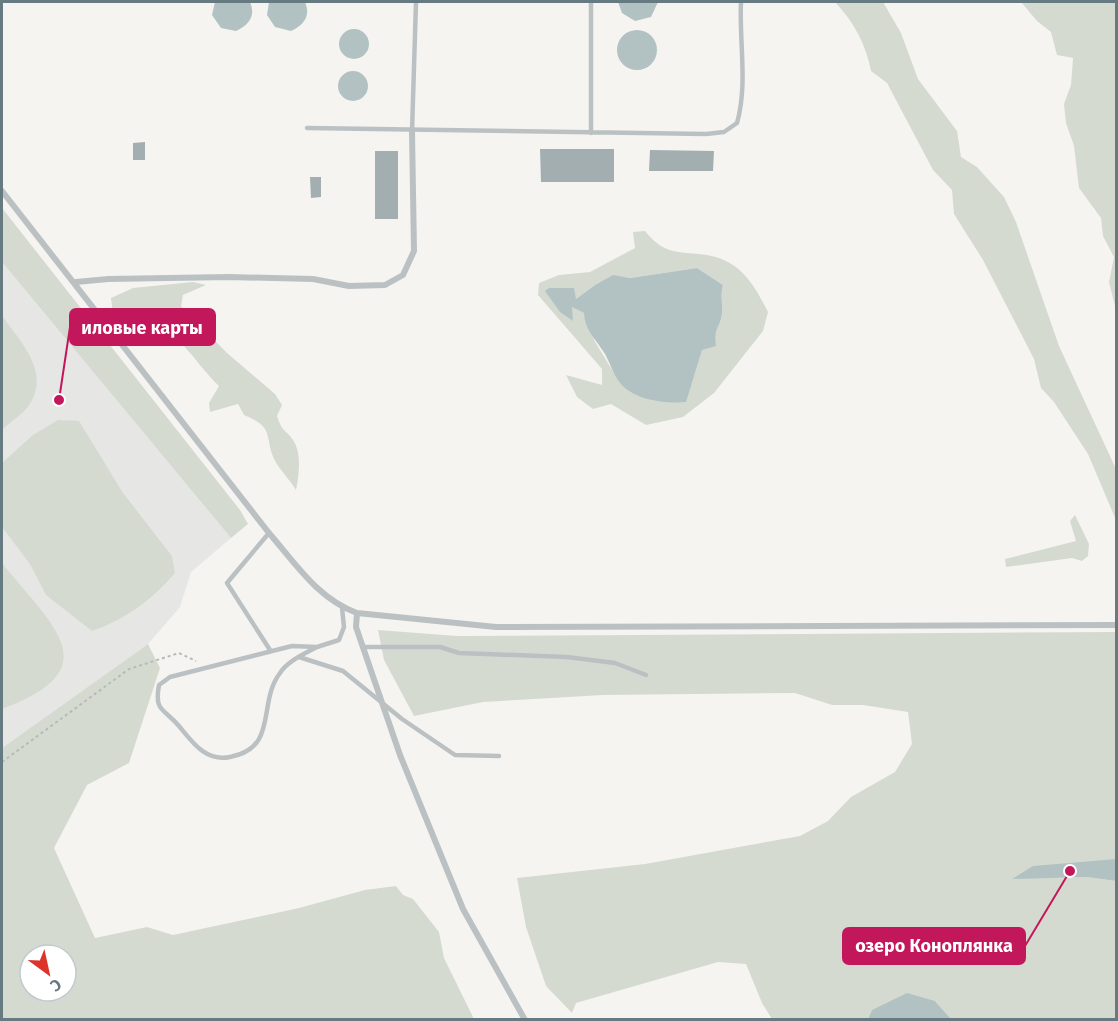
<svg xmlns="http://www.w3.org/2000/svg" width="1118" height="1021" viewBox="0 0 1118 1021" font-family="'Fira Sans',sans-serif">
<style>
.built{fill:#e6e6e5}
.green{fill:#d5dad1;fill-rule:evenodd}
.water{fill:#b2c2c3}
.building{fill:#a3aeb1}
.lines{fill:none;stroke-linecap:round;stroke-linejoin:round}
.path{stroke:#b6babb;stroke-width:2;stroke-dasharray:3 3;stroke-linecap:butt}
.lane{stroke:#bbc1c3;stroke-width:4.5}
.street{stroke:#bbc1c3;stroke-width:6}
.leader{fill:none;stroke:#c2185b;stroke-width:2}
.callout-dot{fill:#c2185b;stroke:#fff;stroke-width:2}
.callout{fill:#c2185b;stroke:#c2185b;stroke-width:2}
.callout-label{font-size:18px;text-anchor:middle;font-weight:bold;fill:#fff}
</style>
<rect width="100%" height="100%" fill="#f5f4f1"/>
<path class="built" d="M2,262L231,538L191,572L180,607L148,644L2,748Z"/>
<path class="green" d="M835,2H883L901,33L918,79L957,131L961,157L977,167L1004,197L1016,222L1059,346L1116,469V520L1088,454L1054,402L1041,388L1034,359L983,260L954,214L952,190L933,170L887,83L871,71C866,45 854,22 835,2Z
M1021,2H1116V310L1109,282L1114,257L1103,236L1101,218L1079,188L1074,146L1066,123L1064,104L1071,85L1073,58L1057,55L1051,32L1037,21Z
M2,208L240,510L248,524L231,538L2,262Z
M645,231C668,260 685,249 716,257C743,265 756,288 768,312L763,331L714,393L683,417L646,425L611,404L593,409L577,397L566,375L602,385V369L538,295L539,283L559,275L590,272L635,248L633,232ZM697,268L723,285C720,298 723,302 722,313C721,328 707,340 701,352C696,362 697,373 690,383H620L594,340L584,313L571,306L573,321L549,288L575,300L595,285L613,276L630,278Z
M193,282L206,285L183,295L181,306L227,353L275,394L282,405L277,416C283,434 285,428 293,440C302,453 299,476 296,490C290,480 279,469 274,459C264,435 275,428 244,415L238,404L210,412L209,403L219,386C193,361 176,326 140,313L128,320L113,315L111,298L133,288Z
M2,316C21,342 53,374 27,408C20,416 9,423 2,430Z
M58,420L79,421L123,493L172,556L175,573C152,600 126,619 92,631L46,595L30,564L2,527V463L33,435Z
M1075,515L1089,544L1088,556L1082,561L1072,558L1006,567L1005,559L1076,541L1070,521Z
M2,563C51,625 112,668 2,709Z
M378,630L457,636L1116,632V859L1013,878L1086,877L1116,881V1019H951L935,1001L872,1010L868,1019H772L762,1003L746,964L718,962L576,1003L572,1013L546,986L526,927L517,878L645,864L800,836L828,821L851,797L895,772L912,744L908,712L863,705H832L795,693L603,695L483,702L414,716L384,660Z
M148,644L160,668L129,763L87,785L54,848L95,938L147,927L173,935L299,908L365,890L396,886L403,895L413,899L439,932L444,958L474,1019H2V748ZM30,955H66V991H30Z"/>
<path class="water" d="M215,2H250C256,16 249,25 236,31L221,28L212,15Z
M269,2H305C311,16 304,25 291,31L275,27L267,15Z
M618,2H658L651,17L635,21L622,13Z
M339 44a15 15 0 1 1 30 0a15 15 0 1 1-30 0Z
M617 50a20 20 0 1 1 40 0a20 20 0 1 1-40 0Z
M338 86a15 15 0 1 1 30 0a15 15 0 1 1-30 0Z
M697,268L723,285C720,298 723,302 722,313C721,327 713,327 716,346L702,350L686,402C665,404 634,400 620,383C613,374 610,363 605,354C596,339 585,331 584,313L572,307L573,321L560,312L545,291L549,288H574L576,299L595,285L613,275L630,278Z
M1116,859V881L1086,877L1012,879L1033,866Z
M907,993L935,1001L951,1019H868L872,1010Z"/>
<path class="building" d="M145,142V160H133V143Z
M540,149H614V182H541Z
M650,150L714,151L713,171H649Z
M375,151H398V219H375Z
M310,177H321V197L311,198Z"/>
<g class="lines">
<path class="path" d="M2,762L129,669L179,653L196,661"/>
<path class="lane" d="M591,2V133
M307,128L706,134L724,132L737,123C748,84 739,42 741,2
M412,132L416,2
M269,533L227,583L270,650
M317,647C304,654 288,661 280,673C257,703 279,748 230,757C206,762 193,743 179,726C164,708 154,712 159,685L170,677L292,646L317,647L339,640L344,627L342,608
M363,647H440L459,653L567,657L615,663L646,675
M299,657L343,671L402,719L455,755L499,756"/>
<path class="street" d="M2,191L269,533C295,563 318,599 357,613L496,627L1116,625
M76,282L108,279L229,277L313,279L349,286L385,285L403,275L414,251L412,132
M357,613L356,627L400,755L463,909L525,1020"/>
</g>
<path class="leader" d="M59 400L70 327M1070 871L1025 946"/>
<g class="callout-dot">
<circle cx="59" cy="400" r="6"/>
<circle cx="1070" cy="871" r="6"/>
</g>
<g class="callout">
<rect x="70" y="309" width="145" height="36" rx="6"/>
<rect x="843" y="928" width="182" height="36" rx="6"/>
</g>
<g class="callout-label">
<text x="142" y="334">иловые карты</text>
<text x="934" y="952">озеро Коноплянка</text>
</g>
<rect width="1118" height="1021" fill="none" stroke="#657a81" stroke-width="6"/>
<g transform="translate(48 973) rotate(147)"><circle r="28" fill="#ffffff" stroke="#c1cacd" stroke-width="1.5"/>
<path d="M0-4.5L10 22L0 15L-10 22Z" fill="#dc342a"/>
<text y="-9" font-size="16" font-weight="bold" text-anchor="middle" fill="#657a81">С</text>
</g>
</svg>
